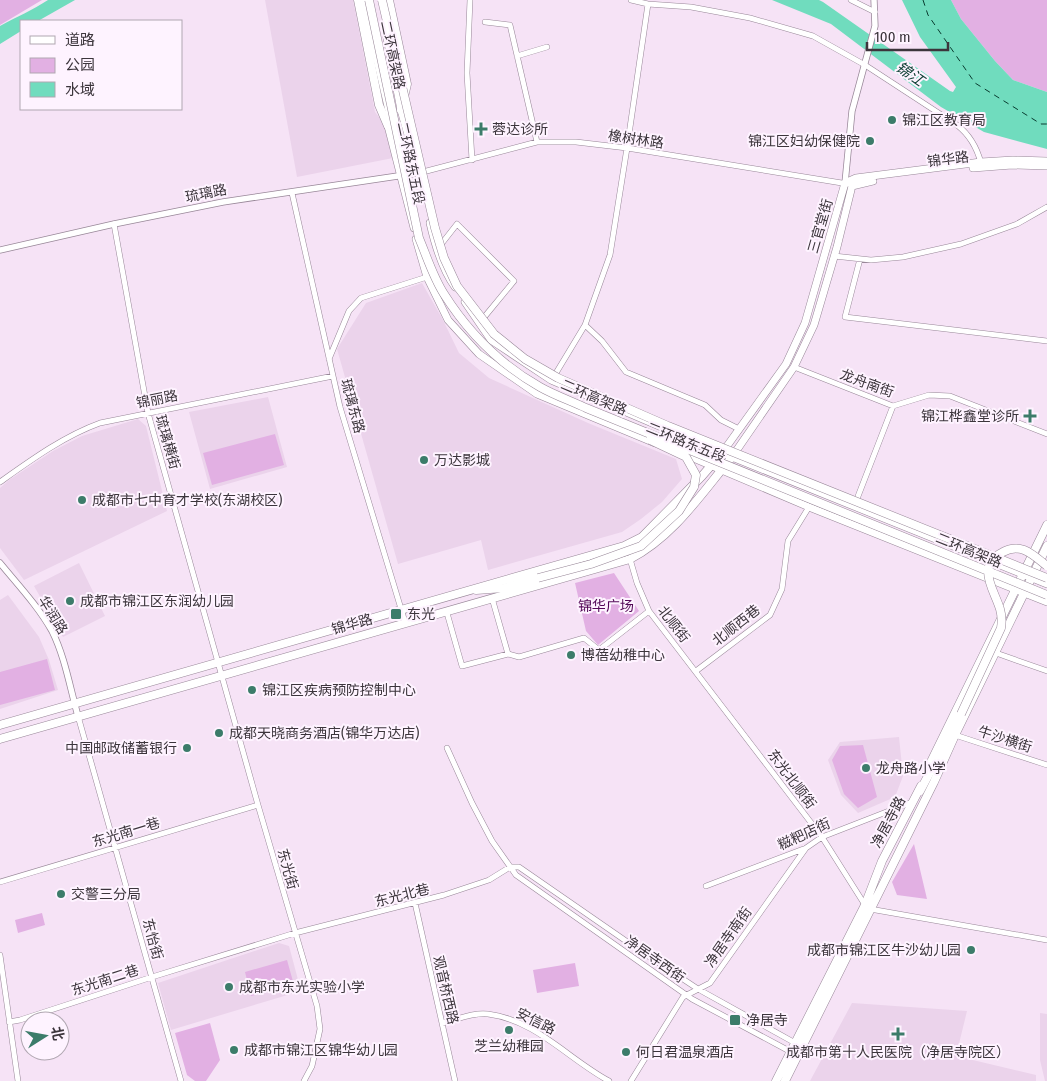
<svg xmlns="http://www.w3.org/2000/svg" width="1047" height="1081" viewBox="0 0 1047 1081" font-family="'Fira Sans Condensed','Noto Sans SC',sans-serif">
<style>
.built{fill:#ebd3eb}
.green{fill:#e2b0e3}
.water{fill:#70dcbe}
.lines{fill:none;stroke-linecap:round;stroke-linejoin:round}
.ferry{stroke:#093c30;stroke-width:1;stroke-dasharray:6 5;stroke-linecap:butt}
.minor-casing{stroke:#988798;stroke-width:6}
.tertiary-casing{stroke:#988798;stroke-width:7}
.secondary-casing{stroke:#988798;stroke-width:8}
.primary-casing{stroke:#988798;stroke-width:9}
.trunk-casing{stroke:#988798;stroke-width:9}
.minor{stroke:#fff;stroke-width:5}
.tertiary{stroke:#fff;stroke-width:5.5}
.secondary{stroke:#fff;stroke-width:7}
.primary{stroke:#fff;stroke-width:8}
.trunk{stroke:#fff;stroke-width:8}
.trunk-bridge-casing{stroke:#988798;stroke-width:9;stroke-linecap:butt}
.trunk-bridge{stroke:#fff;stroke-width:8}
.poi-dot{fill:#3c7c6a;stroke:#fef3ff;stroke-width:2}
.labels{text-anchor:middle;stroke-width:4;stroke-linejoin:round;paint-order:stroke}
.street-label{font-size:14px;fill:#3c353c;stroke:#fef3ff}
.poi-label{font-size:14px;fill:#3c353c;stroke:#fef3ff;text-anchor:start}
.park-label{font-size:14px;fill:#520757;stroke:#fef3ff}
.water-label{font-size:15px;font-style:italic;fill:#093c30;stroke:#fef3ff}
</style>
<rect width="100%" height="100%" fill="#f6e3f6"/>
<path class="built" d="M265,0H353L375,112L386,126L393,158L297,177Z
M422,283L443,320L459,353L489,378L588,423L676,459L682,479L662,502L641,519L622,532L488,570L481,540L398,564L337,349L366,303Z
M268,397L287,467L210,489L189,412Z
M138,419L146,426L167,511L24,580L0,548V488L9,480L53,451L82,436Z
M79,563L105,616L63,637L34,586Z
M8,595L39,637L49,660L58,690L0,709V600Z
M899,737L903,776L895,797L858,813L841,795L828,760L840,742Z
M279,943L289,946L301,991L171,1030L158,983Z
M852,1003L967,1011L956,1056L1036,1075V1081H810Z
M1040,1013L1047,1014V1081H1045L1040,1060Z"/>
<path class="green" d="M0,0H42L0,25Z
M951,0H1047V92L1013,80L995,61L961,19Z
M275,434L284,465L212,485L203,453Z
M614,573L639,611L598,645L586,631L575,583Z
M47,659L55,690L0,705V672Z
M863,745L877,797L858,808L844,794L832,760L840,746Z
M914,844L927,899L897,895L892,882Z
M42,913L45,925L18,933L15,920Z
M287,960L294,985L251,996L245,972Z
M575,963L579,986L537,993L533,970Z
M210,1023L220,1060L206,1081H195L187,1075L175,1033Z"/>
<path class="water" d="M48,0H75L38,21H21V31L0,44V26C16,17 33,10 48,0Z
M772,0H819L823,2L950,91L953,92L956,87L920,37L902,0H951L961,19L995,61L1013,80L1047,92V149L984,132L941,107L831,24Z"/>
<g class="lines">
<path class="ferry" d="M923,0L928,15L975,83L1041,124H1047"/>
<defs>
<path id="minor" d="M470,0L467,73L472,160
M631,0L648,4L691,7L750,18L813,36L865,65L957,125C970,135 977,148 981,163
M851,0L875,12
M485,22L510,25L537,142
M517,56L547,47
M419,173L537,142H576L627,148L848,184
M292,193L340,407L405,622
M114,224L148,413L258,805L317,1006L320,1029L312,1066L304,1081
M439,247L457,224L514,281L481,321
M834,256L871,260L903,257L961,244L1017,224L1047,207
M860,259L845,317L1047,341
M585,325L602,341L626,372L705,405L721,420L739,429
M329,359L349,311L361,298L427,277
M794,367L893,406L929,395L950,396L1047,434
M553,378L585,325L610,255L627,148L648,4
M0,482C31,460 64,436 100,423L333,376
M855,504L893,406
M630,559L637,583L649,611L822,837L865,905
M447,613L462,666L508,654L492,598
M996,653L1047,671
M508,654L519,657L584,638L599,650L649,611
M696,671L770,615L782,589L788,541L809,507
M78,716L181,1081
M955,735L1047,765
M447,748L472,803L492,841L516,875L692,999L793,1053
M0,882L258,805
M706,886L806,848L822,837L912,802
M415,903L455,1081
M870,909L1047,940
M0,955L18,1081
M9,1022L20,1020L152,977L295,933L444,895L489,880L510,867H519L639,950L698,989L797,1044
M442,1023C456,1020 473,1012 488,1014C536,1020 568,1059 609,1081
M631,1081L683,997L710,983L806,848"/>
<path id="tertiary" d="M845,183L852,111L875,26L874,0
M0,250L114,224L223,202L418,173
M0,563C18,585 38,606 52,631C65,657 70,688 78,716"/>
<path id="secondary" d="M363,0L389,111L388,126L414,228
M386,33L401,110L420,178
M973,168L1012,165L1047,166
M430,223C435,245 442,269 455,287
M416,239L427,277L448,320L479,354L537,394L655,443
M465,302L491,340L551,380L732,457L1047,584
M722,453L786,364L805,323L845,183L856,178L981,162L1013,160L1047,161
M684,454L809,507L1047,602
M732,457L794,367L814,325L837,247L852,186L873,181"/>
<path id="primary" d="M0,725L624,546L642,537L702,476L722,453
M0,739L630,559C674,536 701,494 732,457
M928,768L1047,525
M776,1081L865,905L882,861L921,786
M785,1081L934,782L955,735L1047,546"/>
<path id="trunk" d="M358,0L379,105L388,126
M389,0L407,84L401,110
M476,590L504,588L538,578
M920,791L961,714"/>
</defs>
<use href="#minor" class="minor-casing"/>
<use href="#tertiary" class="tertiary-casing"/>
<use href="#secondary" class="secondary-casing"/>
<use href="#primary" class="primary-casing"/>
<use href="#trunk" class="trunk-casing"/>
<use href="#minor" class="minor"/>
<use href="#tertiary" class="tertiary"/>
<use href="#secondary" class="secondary"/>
<use href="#primary" class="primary"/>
<use href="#trunk" class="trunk"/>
<defs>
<path id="trunk-bridge" d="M369,0L419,238C427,257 433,277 444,294C468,332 501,365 540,387C554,395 571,401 586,408L1047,595
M382,0L435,228L444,258L457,286L494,334L525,359L558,378L668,426L1047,578
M538,578L591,564L641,546L679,511L694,487L696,475L686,457L650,440
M961,714L1001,628C1002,622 1002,616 1000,609C994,589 975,566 1003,552C1021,542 1033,555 1047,566"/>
</defs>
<use href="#trunk-bridge" class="trunk-bridge-casing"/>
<use href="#trunk-bridge" class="trunk-bridge"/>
</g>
<g class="poi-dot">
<circle cx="892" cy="120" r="5"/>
<path d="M478.5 121.5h5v5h5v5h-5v5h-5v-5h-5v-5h5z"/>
<circle cx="870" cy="141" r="5"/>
<path d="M1027.5 408.5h5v5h5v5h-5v5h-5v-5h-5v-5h5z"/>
<circle cx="424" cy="460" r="5"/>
<circle cx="82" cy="500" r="5"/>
<circle cx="70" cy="601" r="5"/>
<rect x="390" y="608" width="12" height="12" rx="2.5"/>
<circle cx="571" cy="655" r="5"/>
<circle cx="252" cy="690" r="5"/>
<circle cx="219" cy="733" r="5"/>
<circle cx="187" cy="748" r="5"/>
<circle cx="866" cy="768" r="5"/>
<circle cx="61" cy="894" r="5"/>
<circle cx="971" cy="950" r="5"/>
<circle cx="229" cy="987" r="5"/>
<rect x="729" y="1014" width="12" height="12" rx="2.5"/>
<circle cx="509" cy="1030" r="5"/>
<path d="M895.5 1026.5h5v5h5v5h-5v5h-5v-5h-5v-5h5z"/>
<circle cx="234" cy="1050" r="5"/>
<circle cx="626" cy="1052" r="5"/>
</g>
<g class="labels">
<g class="street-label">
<text transform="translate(393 55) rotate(78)" y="5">二环高架路</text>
<text transform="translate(636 139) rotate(8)" y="5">橡树林路</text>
<text transform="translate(948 159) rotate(-7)" y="5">锦华路</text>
<text transform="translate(411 163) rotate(78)" y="5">二环路东五段</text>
<text transform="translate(206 193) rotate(-11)" y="5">琉璃路</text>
<text transform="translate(820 226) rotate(-74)" y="5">三官堂街</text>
<text transform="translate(867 383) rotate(20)" y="5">龙舟南街</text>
<text transform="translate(594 397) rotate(23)" y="5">二环高架路</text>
<text transform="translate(157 399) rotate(-11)" y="5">锦丽路</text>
<text transform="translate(353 406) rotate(75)" y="5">琉璃东路</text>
<text transform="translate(168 442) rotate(74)" y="5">琉璃横街</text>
<text transform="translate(686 442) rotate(22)" y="5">二环路东五段</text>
<text transform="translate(969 550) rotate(22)" y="5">二环高架路</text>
<text transform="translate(53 615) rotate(58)" y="5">华润路</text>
<text transform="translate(352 624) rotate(-16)" y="5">锦华路</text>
<text transform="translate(674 624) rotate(52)" y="5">北顺街</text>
<text transform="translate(736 625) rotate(-38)" y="5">北顺西巷</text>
<text transform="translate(1005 739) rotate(18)" y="5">牛沙横街</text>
<text transform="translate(792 779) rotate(53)" y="5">东光北顺街</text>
<text transform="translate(888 822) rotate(-62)" y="5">净居寺路</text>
<text transform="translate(126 832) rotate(-17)" y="5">东光南一巷</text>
<text transform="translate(804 834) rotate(-25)" y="5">糍粑店街</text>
<text transform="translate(288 869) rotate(74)" y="5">东光街</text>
<text transform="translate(402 895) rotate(-14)" y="5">东光北巷</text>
<text transform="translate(728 937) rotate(-55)" y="5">净居寺南街</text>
<text transform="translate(153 939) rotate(75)" y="5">东怡街</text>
<text transform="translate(655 959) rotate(35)" y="5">净居寺西街</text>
<text transform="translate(105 980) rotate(-18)" y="5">东光南二巷</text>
<text transform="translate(446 990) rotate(77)" y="5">观音桥西路</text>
<text transform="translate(536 1021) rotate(26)" y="5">安信路</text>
</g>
<g class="poi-label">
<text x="902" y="125">锦江区教育局</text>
<text x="492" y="134">蓉达诊所</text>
<text x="860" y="146" text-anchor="end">锦江区妇幼保健院</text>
<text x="1019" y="421" text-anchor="end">锦江桦鑫堂诊所</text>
<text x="434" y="465">万达影城</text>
<text x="92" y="505">成都市七中育才学校(东湖校区)</text>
<text x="80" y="606">成都市锦江区东润幼儿园</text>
<text x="407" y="619">东光</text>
<text x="581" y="660">博蓓幼稚中心</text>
<text x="262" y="695">锦江区疾病预防控制中心</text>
<text x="229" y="738">成都天晓商务酒店(锦华万达店)</text>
<text x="177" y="753" text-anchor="end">中国邮政储蓄银行</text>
<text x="876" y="773">龙舟路小学</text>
<text x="71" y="899">交警三分局</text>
<text x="961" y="955" text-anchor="end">成都市锦江区牛沙幼儿园</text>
<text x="239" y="992">成都市东光实验小学</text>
<text x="746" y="1025">净居寺</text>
<text x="509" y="1051" text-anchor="middle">芝兰幼稚园</text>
<text x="244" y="1055">成都市锦江区锦华幼儿园</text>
<text x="636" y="1057">何日君温泉酒店</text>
<text x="898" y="1057" text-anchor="middle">成都市第十人民医院（净居寺院区）</text>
</g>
<g class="park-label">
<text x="606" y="611">锦华广场</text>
</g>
<g class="water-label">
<text transform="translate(910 74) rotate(35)" y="5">锦江</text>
</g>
</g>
<rect x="20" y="20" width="162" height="90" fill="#fef3ff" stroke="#b0a7b1"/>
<rect x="30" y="36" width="25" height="8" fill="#ffffff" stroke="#b0a7b1"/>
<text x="65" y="45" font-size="15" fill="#3c353c">道路</text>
<rect x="30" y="58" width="25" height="15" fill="#e2b0e3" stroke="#b0a7b1"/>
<text x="65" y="70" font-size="15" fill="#3c353c">公园</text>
<rect x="30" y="82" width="25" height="15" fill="#70dcbe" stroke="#b0a7b1"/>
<text x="65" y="95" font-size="15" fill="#3c353c">水域</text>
<g transform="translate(45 1036) rotate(79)"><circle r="24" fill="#fef3ff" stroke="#b0a7b1"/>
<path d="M0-4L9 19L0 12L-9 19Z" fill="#3c7c6a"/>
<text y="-8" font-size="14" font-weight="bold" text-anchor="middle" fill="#3c353c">北</text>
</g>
<path d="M867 42v8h81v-8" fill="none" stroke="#3c353c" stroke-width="2.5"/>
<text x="874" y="42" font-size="15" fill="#3c353c" stroke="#fef3ff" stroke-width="4" paint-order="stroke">100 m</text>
</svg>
